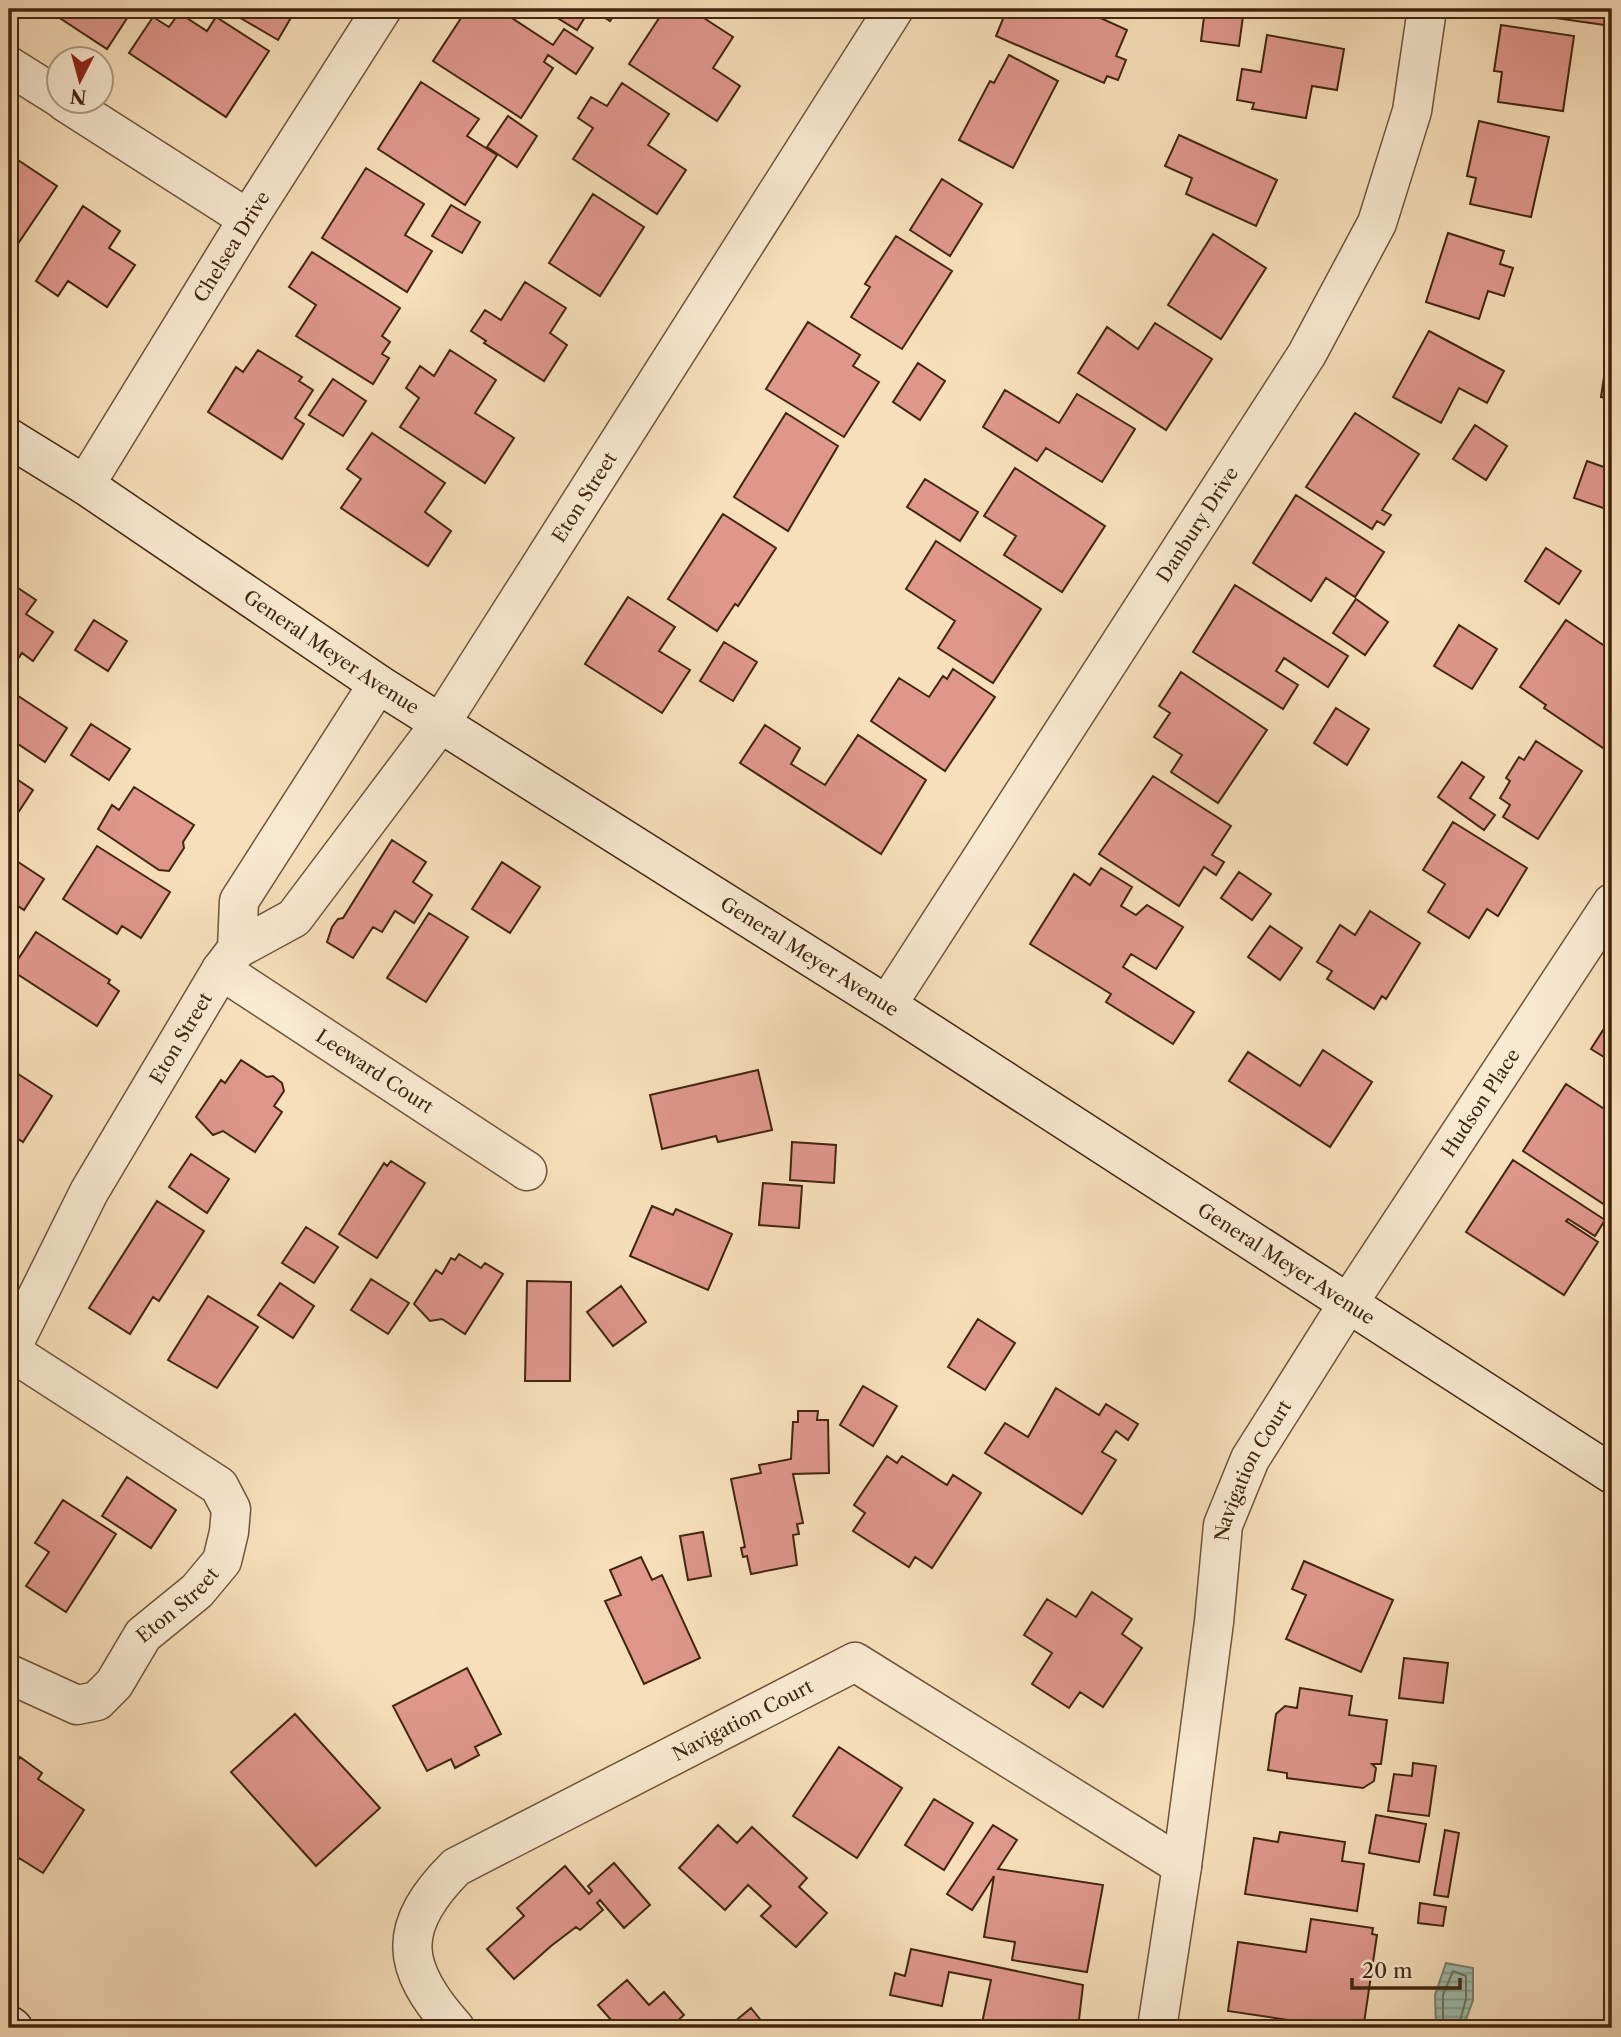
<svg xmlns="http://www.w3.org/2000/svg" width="1621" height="2037" viewBox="0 0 1621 2037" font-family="'Libre Caslon Text',serif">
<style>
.water{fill:url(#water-rules);stroke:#79816d;stroke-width:2}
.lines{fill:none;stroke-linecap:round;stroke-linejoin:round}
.shore{stroke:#70725e;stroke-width:2}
.building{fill:#df978c;stroke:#42260f;stroke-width:2}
.street-casing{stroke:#6f543a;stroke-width:41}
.secondary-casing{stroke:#42260f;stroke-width:41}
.street{stroke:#f9ead2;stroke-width:38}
.secondary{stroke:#f9ead2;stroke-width:38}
.labels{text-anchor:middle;stroke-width:6;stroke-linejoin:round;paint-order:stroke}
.street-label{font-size:19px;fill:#42260f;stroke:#f9ead2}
</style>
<defs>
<pattern id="water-rules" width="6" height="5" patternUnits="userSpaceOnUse" patternTransform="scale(1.75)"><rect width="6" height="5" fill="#9dbdac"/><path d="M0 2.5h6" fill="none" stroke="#82998a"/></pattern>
</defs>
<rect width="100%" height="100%" fill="#f6dfba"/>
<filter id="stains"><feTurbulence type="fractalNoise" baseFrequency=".00286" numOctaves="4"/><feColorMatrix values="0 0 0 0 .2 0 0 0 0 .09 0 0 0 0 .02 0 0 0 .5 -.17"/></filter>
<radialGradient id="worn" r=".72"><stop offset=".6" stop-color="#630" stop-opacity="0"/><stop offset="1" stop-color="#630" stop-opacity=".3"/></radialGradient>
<path class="water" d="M1446,1963L1473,1968V2000L1463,2028L1436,2027L1435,1995Z"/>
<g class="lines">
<path class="shore" d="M1443,2028V1995L1453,1971L1466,1976V1999L1458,2028"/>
</g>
<path class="building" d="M46,9H133L107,49Z
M225,9H296L278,40Z
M467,9H498L553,45L564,29L593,48L576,74L548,55L544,62L553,68L521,118L433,61Z
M543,9H590L577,30Z
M592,9H618L610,21Z
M665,9H690L733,37L713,68L740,86L717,121L629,64Z
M1007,9H1099L1096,16L1127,30L1116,56L1126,60L1118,80L1107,76L1104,83L996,36Z
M1205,9H1244L1239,46L1201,41Z
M1556,9H1612V26L1555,18Z
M179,13L207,31L216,17L269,51L226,117L129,53L153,17L169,27Z
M1501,25L1574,36L1563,111L1498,102L1502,72L1494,71Z
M1267,35L1344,49L1337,90L1312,86L1306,118L1252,109L1254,103L1237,100L1242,69L1261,72Z
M1009,55L1058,81L1013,168L959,140L990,81L994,83Z
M421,82L479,119L467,136L497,155L465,205L378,149Z
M622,83L669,114L648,145L686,170L657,214L573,159L593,128L578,118L591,97L607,106Z
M508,116L537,136L517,167L487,147Z
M1479,121L1549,137L1531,217L1470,204L1476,178L1467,176Z
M1179,135L1277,180L1256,226L1186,194L1192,178L1165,166Z
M9,154L57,186L15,248L9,244Z
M366,168L424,204L405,235L432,251L407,292L322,238Z
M942,179L982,204L950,256L910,230Z
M593,194L644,227L600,296L549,263Z
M451,205L480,222L462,253L432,236Z
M83,206L120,231L109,248L135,265L107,307L68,281L58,296L36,281Z
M1448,233L1504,251L1500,264L1513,268L1504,296L1488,291L1479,319L1426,302Z
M1213,234L1266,268L1221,339L1168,305Z
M896,236L952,271L902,349L851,317L870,287L865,284Z
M312,252L400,308L382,336L390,342L382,354L389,358L373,384L296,336L316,305L289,287Z
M525,282L566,308L550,333L567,345L544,381L484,343L486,341L471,331L485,310L501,320Z
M808,322L860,355L853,366L879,382L844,437L766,389Z
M1155,323L1212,359L1166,430L1078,373L1107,327L1138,349Z
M1429,331L1504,371L1487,403L1459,388L1441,423L1393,397Z
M258,350L302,377L299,381L313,390L295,418L304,424L282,459L208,412L236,367L243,372Z
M450,350L496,380L475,413L514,438L485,483L400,427L419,398L406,388L420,366L434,376Z
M1608,350H1612V398L1601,397Z
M918,363L945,381L920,420L893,402Z
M333,379L366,401L343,436L309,415Z
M1005,390L1059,423L1077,394L1135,429L1102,482L1046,448L1037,461L983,427Z
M786,413L838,446L788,531L734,497Z
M1355,413L1419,454L1382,510L1391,515L1384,525L1377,521L1372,529L1306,487Z
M1475,425L1507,446L1486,480L1453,459Z
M372,433L445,483L425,512L451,531L428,566L341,508L361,479L347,469Z
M1587,461L1612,470V511L1574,498Z
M1015,468L1105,526L1062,592L1004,555L1016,536L984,516Z
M925,479L978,512L960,541L907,507Z
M1296,495L1384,552L1355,597L1326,578L1311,601L1253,563Z
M723,514L776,548L738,606L735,604L717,631L668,599Z
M936,541L1041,609L993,683L938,648L955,621L906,589Z
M1546,548L1581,571L1559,604L1525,581Z
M9,582L36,600L26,614L53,632L33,661L22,653L9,672Z
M1235,585L1348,656L1328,687L1284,658L1276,671L1298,685L1283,709L1193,652Z
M628,597L675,627L659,651L690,670L662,713L585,664Z
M1356,599L1388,622L1365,655L1333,633Z
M94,620L127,641L108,671L75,650Z
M1566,620L1612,651V747L1609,752L1544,708L1546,705L1520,687Z
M1459,625L1497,649L1472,689L1434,666Z
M724,642L757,662L733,701L700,681Z
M953,669L995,697L945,771L871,721L899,678L929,697L943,676L947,679Z
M1181,672L1267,730L1218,803L1171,772L1182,755L1154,737L1170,713L1159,706Z
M9,690L67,728L45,762L9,738Z
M1336,708L1369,729L1347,765L1314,743Z
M91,724L130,749L109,780L71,755Z
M765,725L800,748L791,764L825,785L858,735L926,780L881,854L740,763Z
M1536,741L1582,771L1538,839L1503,817L1510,805L1500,798L1510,781L1506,778L1519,757L1524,760Z
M1462,762L1484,777L1470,798L1495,815L1484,830L1438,797Z
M1153,776L1231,826L1212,855L1224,862L1216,875L1204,867L1179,906L1099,854Z
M18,780L33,790L14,819L9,816V794Z
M134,787L194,825L183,842L184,848L169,871L159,870L98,829L112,805L119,810Z
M1453,822L1527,868L1498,916L1487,909L1469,938L1428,912L1445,884L1423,870Z
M392,840L426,862L413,882L432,895L414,923L395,911L382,932L373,927L353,958L327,942L332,927L338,919L343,918Z
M97,846L170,892L141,938L122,926L117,934L63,899Z
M9,856L44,879L24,910L9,900Z
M502,862L540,887L510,933L472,909Z
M1101,868L1132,887L1121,906L1136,915L1147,905L1183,927L1156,969L1131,954L1123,967L1194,1012L1173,1044L1106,1002L1111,994L1030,944L1074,874L1090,885Z
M1239,872L1271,894L1252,920L1221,898Z
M1370,911L1420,943L1386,999L1382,996L1374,1009L1327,979L1332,971L1317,962L1340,925L1355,935Z
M429,913L468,937L426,1002L387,978Z
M1270,926L1302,948L1280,980L1248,957Z
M36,932L110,980L108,983L119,991L97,1026L11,970Z
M1612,1016V1062L1591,1049Z
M1323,1050L1372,1082L1330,1147L1229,1081L1248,1052L1300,1086Z
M241,1060L267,1077L273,1076L282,1083L284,1091L274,1106L282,1112L255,1152L223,1131L213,1135L196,1117L221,1080L225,1083Z
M9,1068L52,1096L23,1142L9,1133Z
M758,1070L772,1130L718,1142L716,1136L662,1149L650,1095Z
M1566,1084L1612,1114V1200L1608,1207L1523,1151Z
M792,1142L836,1145L834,1183L790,1180Z
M191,1154L229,1179L207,1213L169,1187Z
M1513,1160L1605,1220L1595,1236L1568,1219L1566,1221L1598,1242L1564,1295L1466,1232Z
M391,1161L425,1183L377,1258L339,1234L384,1163L387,1166Z
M763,1183L802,1186L799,1228L759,1225Z
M157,1201L204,1231L159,1301L153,1297L130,1334L89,1308Z
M652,1206L673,1215L676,1209L732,1234L708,1290L630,1256Z
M306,1227L338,1247L314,1283L282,1263Z
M459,1254L481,1268L485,1263L503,1274L465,1334L442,1319L430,1321L414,1304L436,1270L442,1274L451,1258L455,1260Z
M371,1279L409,1303L388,1334L351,1310Z
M527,1281L571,1282L570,1381H525Z
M280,1283L314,1306L293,1338L258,1315Z
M621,1286L646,1322L613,1346L587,1312Z
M208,1296L258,1327L217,1388L168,1360Z
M978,1319L1015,1343L985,1390L948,1367Z
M863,1386L897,1406L873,1446L840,1425Z
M1056,1388L1099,1415L1106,1404L1138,1424L1128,1440L1116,1431L1102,1452L1116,1460L1082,1514L985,1453L1005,1423L1028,1437Z
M798,1411H818L817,1420H828L829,1473L793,1474L803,1523L797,1524L799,1534L793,1535L797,1565L751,1574L747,1556L743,1557L741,1548L745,1547L731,1479L761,1473L759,1465L791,1459L793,1422H798Z
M887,1456L897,1463L902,1456L947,1485L953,1475L981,1493L932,1568L915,1557L909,1567L853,1531L865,1513L854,1505Z
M127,1477L176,1510L151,1548L102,1516Z
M63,1500L116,1534L66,1612L26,1586L49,1552L35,1543Z
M703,1532L711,1576L688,1580L680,1536Z
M641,1557L652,1580L662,1575L700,1658L644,1684L605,1601L621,1595L610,1570Z
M1304,1561L1393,1600L1361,1672L1286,1639L1306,1595L1292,1589Z
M1092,1592L1132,1619L1122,1634L1142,1648L1103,1707L1080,1692L1069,1708L1032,1684L1052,1653L1024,1635L1047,1599L1076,1617Z
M1404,1658L1448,1663L1443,1703L1399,1698Z
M467,1668L501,1734L475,1747L479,1755L455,1768L451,1759L427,1771L393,1706Z
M1300,1688L1352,1696L1349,1715L1387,1720L1381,1764H1372L1376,1768L1374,1781L1363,1788L1287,1778V1773L1268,1770L1276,1714L1285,1706L1297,1708Z
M295,1714L380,1808L316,1866L231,1772Z
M839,1747L902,1788L857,1858L793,1816Z
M20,1757L42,1773L38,1779L84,1810L43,1873L19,1858L12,1868L9,1866V1775Z
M1413,1763L1436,1766L1429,1816L1388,1811L1394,1774L1412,1776Z
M934,1799L973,1823L944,1870L905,1845Z
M1376,1815L1426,1824L1419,1862L1369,1853Z
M718,1825L737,1843L752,1827L807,1878L799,1887L827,1913L796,1947L761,1916L771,1906L748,1885L725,1910L679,1868Z
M993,1825L1017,1840L998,1869L1103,1885L1087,1972L1012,1960L1015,1942L984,1937L994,1876L972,1910L947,1894Z
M1445,1830L1459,1833L1448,1897L1434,1895Z
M1280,1832L1345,1842L1342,1861L1364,1864L1357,1911L1245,1894L1254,1838L1278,1842Z
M614,1863L650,1905L624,1928L600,1900L597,1903L603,1910L580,1930L576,1927L551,1946L514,1979L487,1949L524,1916L517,1908L565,1866L589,1894L592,1891L588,1886Z
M1420,1903L1446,1907L1443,1926L1418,1923Z
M1311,1919L1373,1928L1372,1934L1377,1935L1364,2023L1359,2022L1358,2028H1342L1228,2011L1238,1942L1306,1952Z
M911,1949L1083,1985L1078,2028H981L991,1980L949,1972L942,2006L890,1995L895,1973L905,1976Z
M627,1980L649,2005L664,1992L684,2015L675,2023L679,2028H618L598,2005Z
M751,2008L767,2028H727Z"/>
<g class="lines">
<defs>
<g id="street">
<path d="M9,66L60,98"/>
<path d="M65,102L248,219"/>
<path id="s1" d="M85,485L248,219L382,9"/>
<path d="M237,949L239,901L378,684"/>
<path id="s2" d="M221,970L527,1171"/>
<path id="s3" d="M887,1005L1307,354L1377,223L1412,111L1427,9"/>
<path id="s4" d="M9,1353L89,1192L221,970L237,949L294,918L440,724L894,9"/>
<path id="s5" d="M9,1674L77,1705L97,1701L114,1684L143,1635L197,1591L222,1561L229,1532L231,1509L219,1486L10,1351"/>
<path id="s6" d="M455,2028C400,1967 396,1927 456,1867L855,1662L1182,1866"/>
<path id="s7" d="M1157,2028L1182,1866L1214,1622L1223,1525L1250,1459L1349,1302L1612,903"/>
</g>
<g id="secondary">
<path id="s8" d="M9,438L85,485L378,684L887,1005L1612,1474"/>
<path d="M9,2025L13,2028"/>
</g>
</defs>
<use href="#street" class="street-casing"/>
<use href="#secondary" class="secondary-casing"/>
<use href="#street" class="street"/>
<use href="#secondary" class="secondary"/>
</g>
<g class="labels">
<g class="street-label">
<text dy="7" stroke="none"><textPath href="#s1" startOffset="280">Chelsea Drive</textPath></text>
<text dy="7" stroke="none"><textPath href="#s4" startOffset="1041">Eton Street</textPath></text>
<text dy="7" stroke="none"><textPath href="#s3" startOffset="572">Danbury Drive</textPath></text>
<text dy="7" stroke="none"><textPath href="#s8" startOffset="387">General Meyer Avenue</textPath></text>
<text dy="7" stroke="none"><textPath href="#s8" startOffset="954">General Meyer Avenue</textPath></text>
<text dy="7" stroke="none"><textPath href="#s4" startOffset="359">Eton Street</textPath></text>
<text dy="7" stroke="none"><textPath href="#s2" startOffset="184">Leeward Court</textPath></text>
<text dy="7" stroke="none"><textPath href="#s7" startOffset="1003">Hudson Place</textPath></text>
<text dy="7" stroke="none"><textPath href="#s8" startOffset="1521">General Meyer Avenue</textPath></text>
<text dy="7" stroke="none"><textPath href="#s7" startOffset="569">Navigation Court</textPath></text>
<text dy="7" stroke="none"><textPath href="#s5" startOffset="222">Eton Street</textPath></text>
<text dy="7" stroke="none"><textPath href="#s6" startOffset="509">Navigation Court</textPath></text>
</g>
</g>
<rect width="1621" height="2037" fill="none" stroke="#f6dfba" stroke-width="35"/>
<rect x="10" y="10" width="1600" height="2016" fill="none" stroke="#42260f" stroke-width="3.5"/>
<rect x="18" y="18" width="1586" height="2002" fill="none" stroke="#42260f" stroke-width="2"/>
<g transform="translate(80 80) rotate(186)"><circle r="33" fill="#f9ead2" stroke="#b09c84" stroke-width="2"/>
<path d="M0-5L12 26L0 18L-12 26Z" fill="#8f2418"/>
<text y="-10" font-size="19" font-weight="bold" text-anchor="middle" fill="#42260f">N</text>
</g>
<path d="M1352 1978v10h108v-10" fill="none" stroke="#42260f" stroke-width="3.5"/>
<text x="1362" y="1978" font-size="21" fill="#42260f" stroke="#f9ead2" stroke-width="5" paint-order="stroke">20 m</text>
<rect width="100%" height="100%" filter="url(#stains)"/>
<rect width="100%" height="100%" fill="url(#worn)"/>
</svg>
